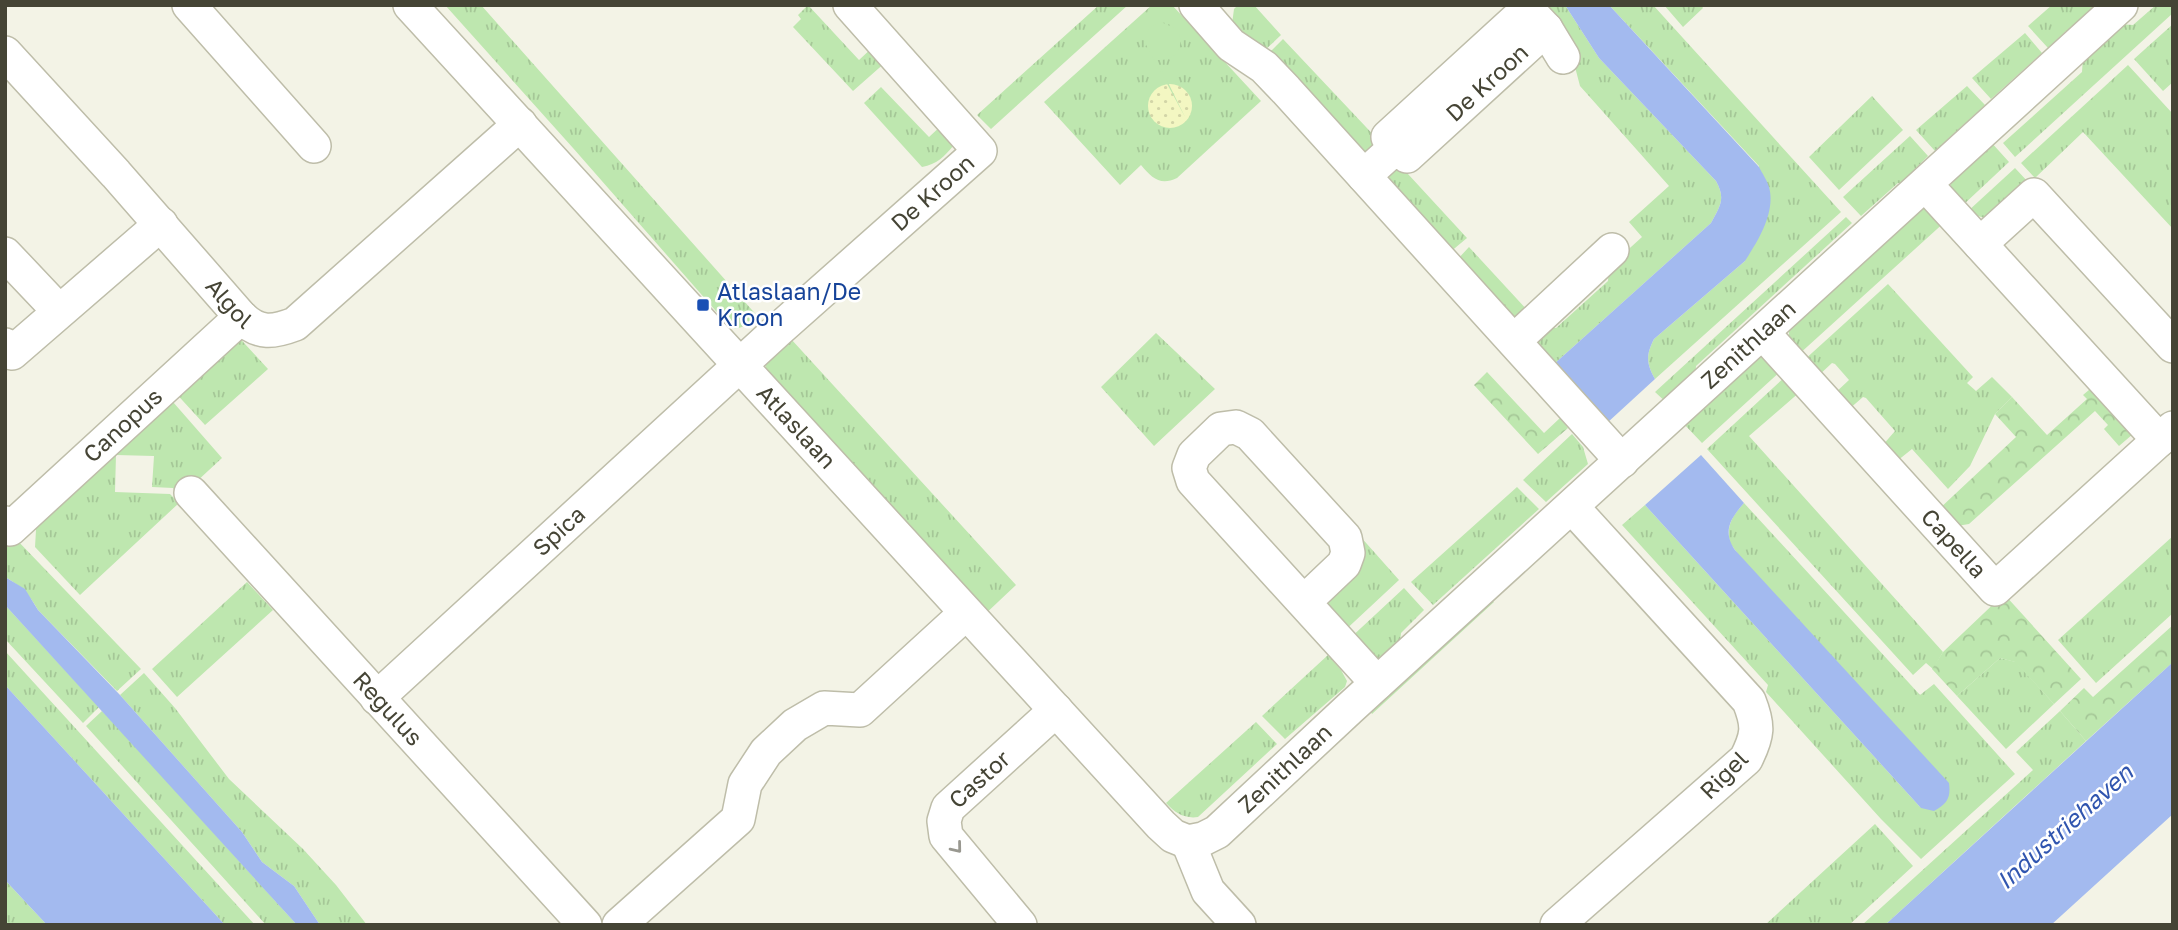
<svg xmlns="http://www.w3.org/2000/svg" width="2178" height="930" viewBox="0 0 2178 930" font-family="'Golos Text',sans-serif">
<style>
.grass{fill:url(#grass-tufts)}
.forest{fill:url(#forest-crowns)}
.sand{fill:url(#sand-dots)}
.garden{fill:#bee7af}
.water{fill:#a3baef}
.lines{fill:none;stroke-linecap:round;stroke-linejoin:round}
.minor-casing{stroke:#bebda9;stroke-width:36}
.minor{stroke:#fff;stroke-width:33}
.oneway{stroke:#999890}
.transit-dot{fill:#1a4fb4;stroke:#fff;stroke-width:2.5}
.labels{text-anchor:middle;stroke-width:5;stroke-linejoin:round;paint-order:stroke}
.street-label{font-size:23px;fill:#454435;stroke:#fff}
.transit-label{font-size:23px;fill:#164399;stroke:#fff;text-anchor:start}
.water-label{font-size:24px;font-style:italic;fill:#3055af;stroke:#fff}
</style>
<defs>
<pattern id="grass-tufts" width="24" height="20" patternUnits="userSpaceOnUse" patternTransform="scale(1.75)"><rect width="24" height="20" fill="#bee7af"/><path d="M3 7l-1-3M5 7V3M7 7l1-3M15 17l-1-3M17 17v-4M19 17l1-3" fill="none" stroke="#a5c797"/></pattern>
<pattern id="forest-crowns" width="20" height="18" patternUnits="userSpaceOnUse" patternTransform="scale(1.75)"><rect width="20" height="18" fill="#bee7af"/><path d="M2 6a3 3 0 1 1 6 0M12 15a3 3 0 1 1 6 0" fill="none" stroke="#a5c797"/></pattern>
<pattern id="sand-dots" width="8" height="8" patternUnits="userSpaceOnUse" patternTransform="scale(1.75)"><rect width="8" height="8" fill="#f3f7c2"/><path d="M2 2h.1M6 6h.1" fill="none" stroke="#d2d5a7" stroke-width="1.8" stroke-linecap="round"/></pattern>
</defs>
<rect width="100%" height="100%" fill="#f3f3e6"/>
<path class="grass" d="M445,5H481L760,319L759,322L735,329L722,318L573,148Z
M808,5L859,60L874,46L887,61L853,91L793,27L801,19L798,15Z
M1099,5H1128L991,129L977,115Z
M1152,5H1172L1261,101L1177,178C1160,186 1152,178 1141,165L1120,185L1044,102Z
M1238,5H1254L1281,35L1262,53L1232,24L1234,9Z
M1539,5H1565L1599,58L1716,181C1726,199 1720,206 1711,223L1553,365L1540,352L1537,338L1544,327L1556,328L1608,281L1609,267L1642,237L1629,222L1669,186L1580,86L1570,48Z
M1609,5H1653L1841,212L1655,379C1646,363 1646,355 1654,339L1745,261L1759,166Z
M1664,5H1701L1703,8L1683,27Z
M2052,5H2095L2083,16L2082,28L2077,32L2066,31L2048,48L2028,26Z
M2156,5H2173V13L2015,157L2003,143L2082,72L2083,57L2118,24L2133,25Z
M2173,24V82L2163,91L2134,59Z
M2025,33L2042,53L1991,99L1972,78Z
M1283,39L1382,144L1373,152L1365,153L1267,55Z
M2128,65L2173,114V229L2083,132L2035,178L2021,163Z
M1967,86L1985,105L1935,151L1916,130Z
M881,87L929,137L943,124L954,145C944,157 937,164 922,167L864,103Z
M1872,96L1903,130L1839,190L1809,157Z
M1910,136L1928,156L1915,169V180L1910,184L1898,183L1861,216L1843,197Z
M1990,141L2009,162L1962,206L1951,192V180Z
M1396,161L1467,238L1449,253L1388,186L1390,173Z
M2015,168L2029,183L1990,216L1984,218L1967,212Z
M1923,208H1931L1947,220L1797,356L1789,343V328Z
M1846,217L1852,223L1696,366L1695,379L1669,405L1655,392Z
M1469,247L1529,312L1520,317L1511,316L1456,261Z
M1888,284L1973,377L1967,383L1976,391L1992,377L2012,397L1995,414L1970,466L1948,489L1912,449L1897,461L1882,446L1895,431L1866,398L1863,397L1848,410L1834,394L1849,380L1835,364L1832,363L1818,376L1802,362Z
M234,332L268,369L205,425L172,389Z
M1156,333L1215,389L1154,446L1101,387Z
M791,339L1016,585L981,618L762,378L768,359Z
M1762,357L1769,359L1782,370L1702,443L1682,422L1756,358Z
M1787,375L1801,391L1749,436L1943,652L1933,669L1926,663L1913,675L1707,449Z
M166,394L222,458L181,496L173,488L152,487L154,456L116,455L115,492L170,494L179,503L80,595L35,547L37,513Z
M1572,434L1583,447L1588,464L1546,502L1523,480Z
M1517,487L1539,509L1433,605L1411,582Z
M1744,503L1920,695L1934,684L2015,774L1921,859L1881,819L1766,692L1768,685L1622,525L1645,505L1921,808L1730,543C1726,525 1732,517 1744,503Z
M5,533L15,538L141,669L117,691L38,610C29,594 21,586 5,577Z
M1359,535L1399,580L1340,635L1321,605Z
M2173,536V613L2096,683L2058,640Z
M247,582L273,610L177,697L152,669Z
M1404,588L1424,610L1401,633L1399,651L1386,662L1375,661L1347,641Z
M1489,598L1494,602L1372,714L1368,707Z
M5,605L99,707L83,723L5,639Z
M5,651L255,925H225L5,685Z
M1328,655L1341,670L1347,681L1345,687L1285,739L1262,716Z
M2000,658L2016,662L2054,704L2006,749L1957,696Z
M144,673L175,708L229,779L303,849L336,885L367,925H320L294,886L262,862L242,832L120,695Z
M102,711L128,738L297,925H266L86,726Z
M2060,711L2086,741L1885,925H1862L2033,770L2016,752Z
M1256,722L1277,744L1198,817C1185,819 1175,813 1166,803Z
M1875,824L1913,866L1849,925H1765Z
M5,880L47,925H5Z"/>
<path class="forest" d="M1487,372L1544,433L1560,418L1568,428L1538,454L1474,385Z
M2096,384L2133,434L2119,446L2104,429L2108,425L2095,411L1969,524L1957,526L1938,510L2016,437L1995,414L2012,397L2047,435L2087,399L2083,395Z
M2004,594L2081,679L2054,704L2015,662L2000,658L1957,696L1932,669L1943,652Z
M2173,625V662L2086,741L2060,711L2084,688L2093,697Z"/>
<path class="sand" d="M1148 106a22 22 0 1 1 44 0a22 22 0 1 1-44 0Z"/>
<path class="garden" d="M1161,22L1177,29C1186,47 1176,61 1157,60L1185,117L1144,41L1149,28Z"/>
<path class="water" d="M1565,5H1609L1759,167C1762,173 1767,180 1769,187C1776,212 1758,241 1745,261L1654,339C1646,355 1646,363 1655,379L1607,423L1553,365L1711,223C1720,206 1726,199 1716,181L1599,58Z
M1701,455L1744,503C1731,518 1722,531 1735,550L1949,783C1951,798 1947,804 1934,811L1921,808L1645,505Z
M5,577L25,589L38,610L120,695L242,832L262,862L294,886L320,925H297L5,605Z
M2173,662V814L2051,925H1885Z
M5,685L225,925H47L5,880Z"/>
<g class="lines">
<defs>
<g id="minor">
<path d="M189,5L314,146"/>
<path id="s1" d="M410,5L1161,825L1173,836L1188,842"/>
<path d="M1196,5L1231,45L1264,67L1286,90L1622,461"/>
<path d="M1530,12L1546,29L1563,57"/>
<path id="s2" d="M5,53L116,174L241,317C259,335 274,332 295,324L520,124"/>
<path d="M1396,147L1388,137L1528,9"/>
<path id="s3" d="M1364,176L1396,147L1407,156L1546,29"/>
<path d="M1926,185L2159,440L2173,428"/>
<path d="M1980,244L2034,195L2173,346"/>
<path d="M5,254L58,310"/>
<path id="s4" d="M1763,333L1995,589L2159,440"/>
<path d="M1514,341L1612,250"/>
<path d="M5,345L12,353L161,224"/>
<path id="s5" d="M191,493L585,925"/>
<path id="s6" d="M5,523L10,529L241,317"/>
<path d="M1304,602L1344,564L1348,553L1345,538L1250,434L1236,427L1221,429L1194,455L1189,468L1193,481L1377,683"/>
<path id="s7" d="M377,698L777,331L980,151L850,5"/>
<path id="s8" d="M1188,842L1203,839L1217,832L1350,708L2121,5"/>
<path d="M1188,842L1208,891L1239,925"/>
<path d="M619,925L738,819L745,784L766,752L795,725L824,708L860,710L966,613"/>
<path id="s9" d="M1020,925L946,836L944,821L948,808L1056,710"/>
<path d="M1557,925L1746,759C1758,735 1759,726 1749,701L1572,507"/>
</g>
</defs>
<use href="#minor" class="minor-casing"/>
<use href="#minor" class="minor"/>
</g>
<defs><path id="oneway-chevron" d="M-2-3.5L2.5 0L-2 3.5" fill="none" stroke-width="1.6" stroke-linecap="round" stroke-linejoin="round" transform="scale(1.75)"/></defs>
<use class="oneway" href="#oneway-chevron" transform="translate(957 848) rotate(51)"/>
<rect class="transit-dot" x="696" y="298" width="14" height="14" rx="3.5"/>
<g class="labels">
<g class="street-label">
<text dy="8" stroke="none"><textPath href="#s3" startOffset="166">De Kroon</textPath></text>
<text dy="8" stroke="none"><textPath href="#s7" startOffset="751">De Kroon</textPath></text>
<text dy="8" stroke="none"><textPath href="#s2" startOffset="336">Algol</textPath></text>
<text dy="8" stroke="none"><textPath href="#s8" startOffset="752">Zenithlaan</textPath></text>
<text dy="8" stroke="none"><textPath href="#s6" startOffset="161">Canopus</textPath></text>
<text dy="8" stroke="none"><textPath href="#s1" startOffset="572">Atlaslaan</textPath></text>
<text dy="8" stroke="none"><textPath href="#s7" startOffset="247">Spica</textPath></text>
<text dy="8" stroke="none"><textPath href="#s4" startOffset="284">Capella</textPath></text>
<text dy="8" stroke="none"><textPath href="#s5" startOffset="292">Regulus</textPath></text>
<text dy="8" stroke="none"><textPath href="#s8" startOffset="124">Zenithlaan</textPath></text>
<text transform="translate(1724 775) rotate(-45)" y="8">Rigel</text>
<text dy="8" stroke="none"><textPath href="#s9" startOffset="187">Castor</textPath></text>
</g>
<g class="transit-label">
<text x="717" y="300">Atlaslaan/De<tspan x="717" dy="26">Kroon</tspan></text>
</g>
<g class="water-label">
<text transform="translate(2065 827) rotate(-42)" y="8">Industriehaven</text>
</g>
</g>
<rect width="2178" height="930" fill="none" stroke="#454435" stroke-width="14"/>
</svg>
